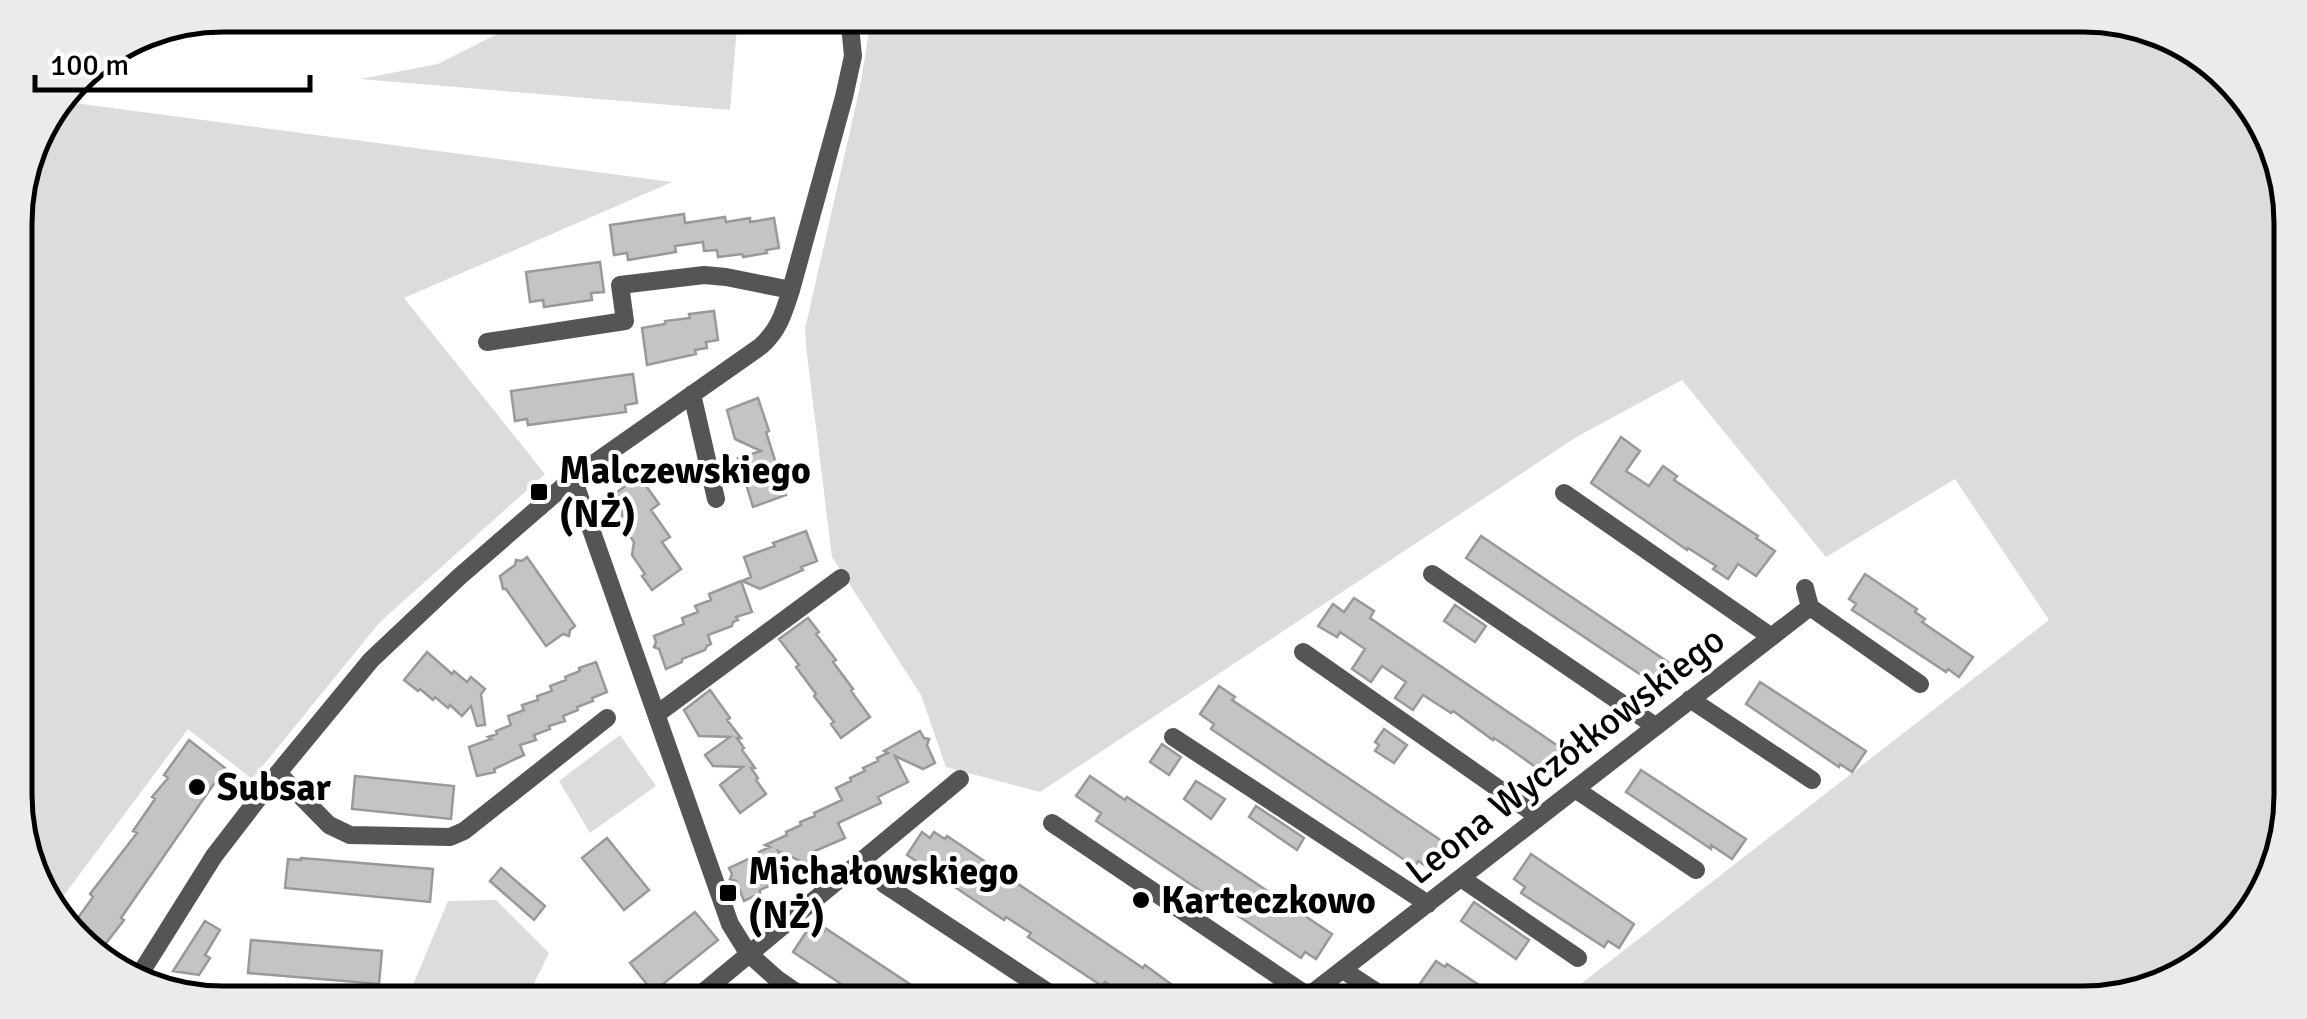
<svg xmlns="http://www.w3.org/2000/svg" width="2307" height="1019" viewBox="0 0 2307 1019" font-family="Signika,sans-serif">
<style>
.green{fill:#dcdcdc}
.building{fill:#c4c4c4;stroke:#999;stroke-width:2.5}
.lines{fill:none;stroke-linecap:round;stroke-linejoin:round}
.street{stroke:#555;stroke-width:18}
.poi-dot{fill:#000;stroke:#fff;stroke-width:4}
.labels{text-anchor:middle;stroke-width:8;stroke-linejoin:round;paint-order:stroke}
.poi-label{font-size:38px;font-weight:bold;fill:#000;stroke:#fff;text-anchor:start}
.street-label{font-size:38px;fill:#000;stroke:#fff}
.rim{fill:none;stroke:#000;stroke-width:5}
</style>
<rect width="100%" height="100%" fill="#fff"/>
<path class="green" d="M534,15H738L730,110L360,79L438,64Z
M868,15H2084L2164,31L2249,97L2290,196L2292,796L2276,876L2200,969L2097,1004H1555L2049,620L1955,479L1826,557L1682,380L1578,436L1040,792L946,767L921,695L832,557L806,346L805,329L860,87L869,31Z
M59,101L672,182L404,298L545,474L380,622L252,779L188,729L53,910L17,823L15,209L36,132Z
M620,735L656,786L590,833L559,781Z
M496,900L549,953L524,1004H405L448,901Z"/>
<path class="building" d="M684,214L685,223L725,217L726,222L750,218V222L774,218L779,248L766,250L767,253L743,257L742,254L718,257L717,250L704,251L703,242L675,246L676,252L628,260L627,253L614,255L610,225Z
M600,262L604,292L591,293L592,300L544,307L543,300L530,302L526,272Z
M714,311L718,340L706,342L707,348L695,350L696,354L647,365L642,328L665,324V321L690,318L689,314Z
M633,374L637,403L625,405L626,412L528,425L527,419L515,421L511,391Z
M758,398L769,431L766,432L786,495L753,507L738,458L761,451L735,439L727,410Z
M1621,437L1640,451L1626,471L1649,486L1663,466L1677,476L1674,480L1758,536L1756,538L1775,551L1756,576L1738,564L1728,579L1713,569L1716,566L1688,548L1687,550L1591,483Z
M639,476L659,504L651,510L670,537L662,542L681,569L652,590L642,576L645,574L632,555L634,542L621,523L623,509L613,495Z
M806,531L817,561L801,567L803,570L760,589L742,581L751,577L744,557L775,546L773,543Z
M1481,536L1668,662L1666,665L1674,671L1662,689L1466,558Z
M527,557L575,626L570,630L569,636L563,634L546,646L506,589H503L500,576L515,565L516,560L522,561Z
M1865,574L1917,609L1915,612L1925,619L1922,622L1973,657L1959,677L1948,669L1946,672L1852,610L1856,604L1849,599Z
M741,581L752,612L736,617L738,620L733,622L732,626L708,635L711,644L707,646L705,650L682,659V662L666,669L659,649L654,647L656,642L654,636L684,624L682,618L698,612L695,606L711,600L709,594Z
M1354,598L1374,611L1370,618L1564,750L1549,773L1542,769L1541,771L1506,746L1494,738L1493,740L1453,711L1451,713L1423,695L1413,710L1395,698L1406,682L1382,666L1371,682L1352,669L1365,649L1340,632L1337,637L1318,626L1333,604L1344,612Z
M1455,605L1486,626L1475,642L1444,621Z
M808,618L819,632L816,634L836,660L833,662L853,689L851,691L870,717L841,738L831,724L834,722L814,696L816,694L796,667L799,665L779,639Z
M427,652L452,674L454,671L467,682L471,677L485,689L481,694L485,725L477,726L471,706L462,716L450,705L448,708L435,697L433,700L420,689L418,691L404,680Z
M596,662L607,692L592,698L593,701L577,707L578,710L563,716L565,721L549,726L550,729L534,735L536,740L520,745L524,755L494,769L495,772L477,776L469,747L491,739L488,737L497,734L496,731L511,725L508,716L524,710L522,705L538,700L537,696L552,691L550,686L566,680L565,677L580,671L579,668Z
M1760,682L1866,751L1852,772L1840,764L1839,767L1746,704Z
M1219,686L1235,697L1232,700L1445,843L1429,868L1418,861L1415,867L1211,729L1214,724L1200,714Z
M710,690L730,718L727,720L741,738H737L744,748L742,750L755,768H751L758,778L756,780L766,794L740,813L720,785L743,767L713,766L705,755L730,737L699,736L684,710Z
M1384,729L1407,745L1394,763L1375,751L1379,745L1375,742Z
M920,731L924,738L929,739L927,745L935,763L923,769L895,756L908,782L878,797L881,803L838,823L845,838L815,851L817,857L805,863L778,851L790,876L760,890V893L744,901L736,881L730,879L732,874L729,868L759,854V852L770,847L765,845L787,835L786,832L801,825L800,822L815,816L814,813L842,800L836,788L851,781L850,778L865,771L863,768L878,761L877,758L888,753L884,751Z
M189,740L225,768L121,918L124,920L100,951L70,929L93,897L90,894L137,833L133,831L155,799L152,797L168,778L164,775Z
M1162,744L1181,757L1169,775L1150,762Z
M1641,770L1746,839L1732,859L1711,845V849L1626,792Z
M355,776L454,786L451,819L352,809Z
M1090,776L1125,800L1127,797L1332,934L1316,959L1305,952L1301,958L1096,821L1101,813L1076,796Z
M1196,781L1225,799L1211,819L1184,799Z
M1256,806L1304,838L1297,850L1249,817Z
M922,832L930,838L934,832L945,839L947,836L1143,968L1145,965L1198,1004H1125L1129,998L1105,982L1102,986L1028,937L1031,933L1006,917L1004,920L907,855Z
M607,838L649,890L624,910L582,858Z
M1531,854L1634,924L1619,948L1608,941L1604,947L1521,893L1525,887L1514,879Z
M301,858L433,869L430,902L285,888L288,859L301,860Z
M501,868L545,906L534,920L490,881Z
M1474,902L1529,940L1516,959L1461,921Z
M695,912L718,940L653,992L630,963Z
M205,921L220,930L205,955L210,958L199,975L173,971Z
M812,923L824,931L825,928L940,1004H871L793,952Z
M251,940L382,951L379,984L248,973Z
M1436,961L1445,967L1447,964L1508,1004H1441L1417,988Z"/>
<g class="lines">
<path class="street" d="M487,342L625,321L620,285L704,275L726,277L791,290
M692,394L716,499
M573,478L730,924L748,953L777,979L813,1004
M1564,493L1770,636
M1432,574L1655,726
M1810,607L1920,684
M1303,652L1539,817
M1690,699L1812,780
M657,714L841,578
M1173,737L1428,904
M278,773L329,825L350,835L450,837L464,831L607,718
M1575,789L1696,870
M1052,823L1308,996
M1461,878L1578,958
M884,884L1066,1004
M1343,970L1395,1004
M135,982L214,856L278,773L371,660L459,577L573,478L761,346C779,330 784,312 791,290L844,97L853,56L849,15
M689,1004L960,779
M1298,1004L1810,607L1805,588"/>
</g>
<g class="poi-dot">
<rect x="529" y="482" width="20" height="20" rx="5"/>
<circle cx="197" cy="787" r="10"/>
<rect x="718" y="883" width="20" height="20" rx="5"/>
<circle cx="1141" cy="900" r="10"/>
</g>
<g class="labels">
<g class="poi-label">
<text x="559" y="483">Malczewskiego<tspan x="559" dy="44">(NŻ)</tspan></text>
<text x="217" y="800">Subsar</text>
<text x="748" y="884">Michałowskiego<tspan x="748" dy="44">(NŻ)</tspan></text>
<text x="1161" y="913">Karteczkowo</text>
</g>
<g class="street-label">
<text transform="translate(1565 755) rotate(-38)" y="13">Leona Wyczółkowskiego</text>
</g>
</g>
<path d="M0 0H2307V1019H0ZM223 32H2083A191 191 0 0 1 2274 223V795A191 191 0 0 1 2083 986H223A191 191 0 0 1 32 795V223A191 191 0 0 1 223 32Z" fill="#ebebeb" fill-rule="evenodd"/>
<path class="rim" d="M223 32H2083A191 191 0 0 1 2274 223V795A191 191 0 0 1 2083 986H223A191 191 0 0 1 32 795V223A191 191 0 0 1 223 32Z"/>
<path d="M35 75v15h275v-15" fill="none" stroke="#000000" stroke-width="5"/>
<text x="50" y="75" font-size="30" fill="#000000" stroke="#ffffff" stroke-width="8" paint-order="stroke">100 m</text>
</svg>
